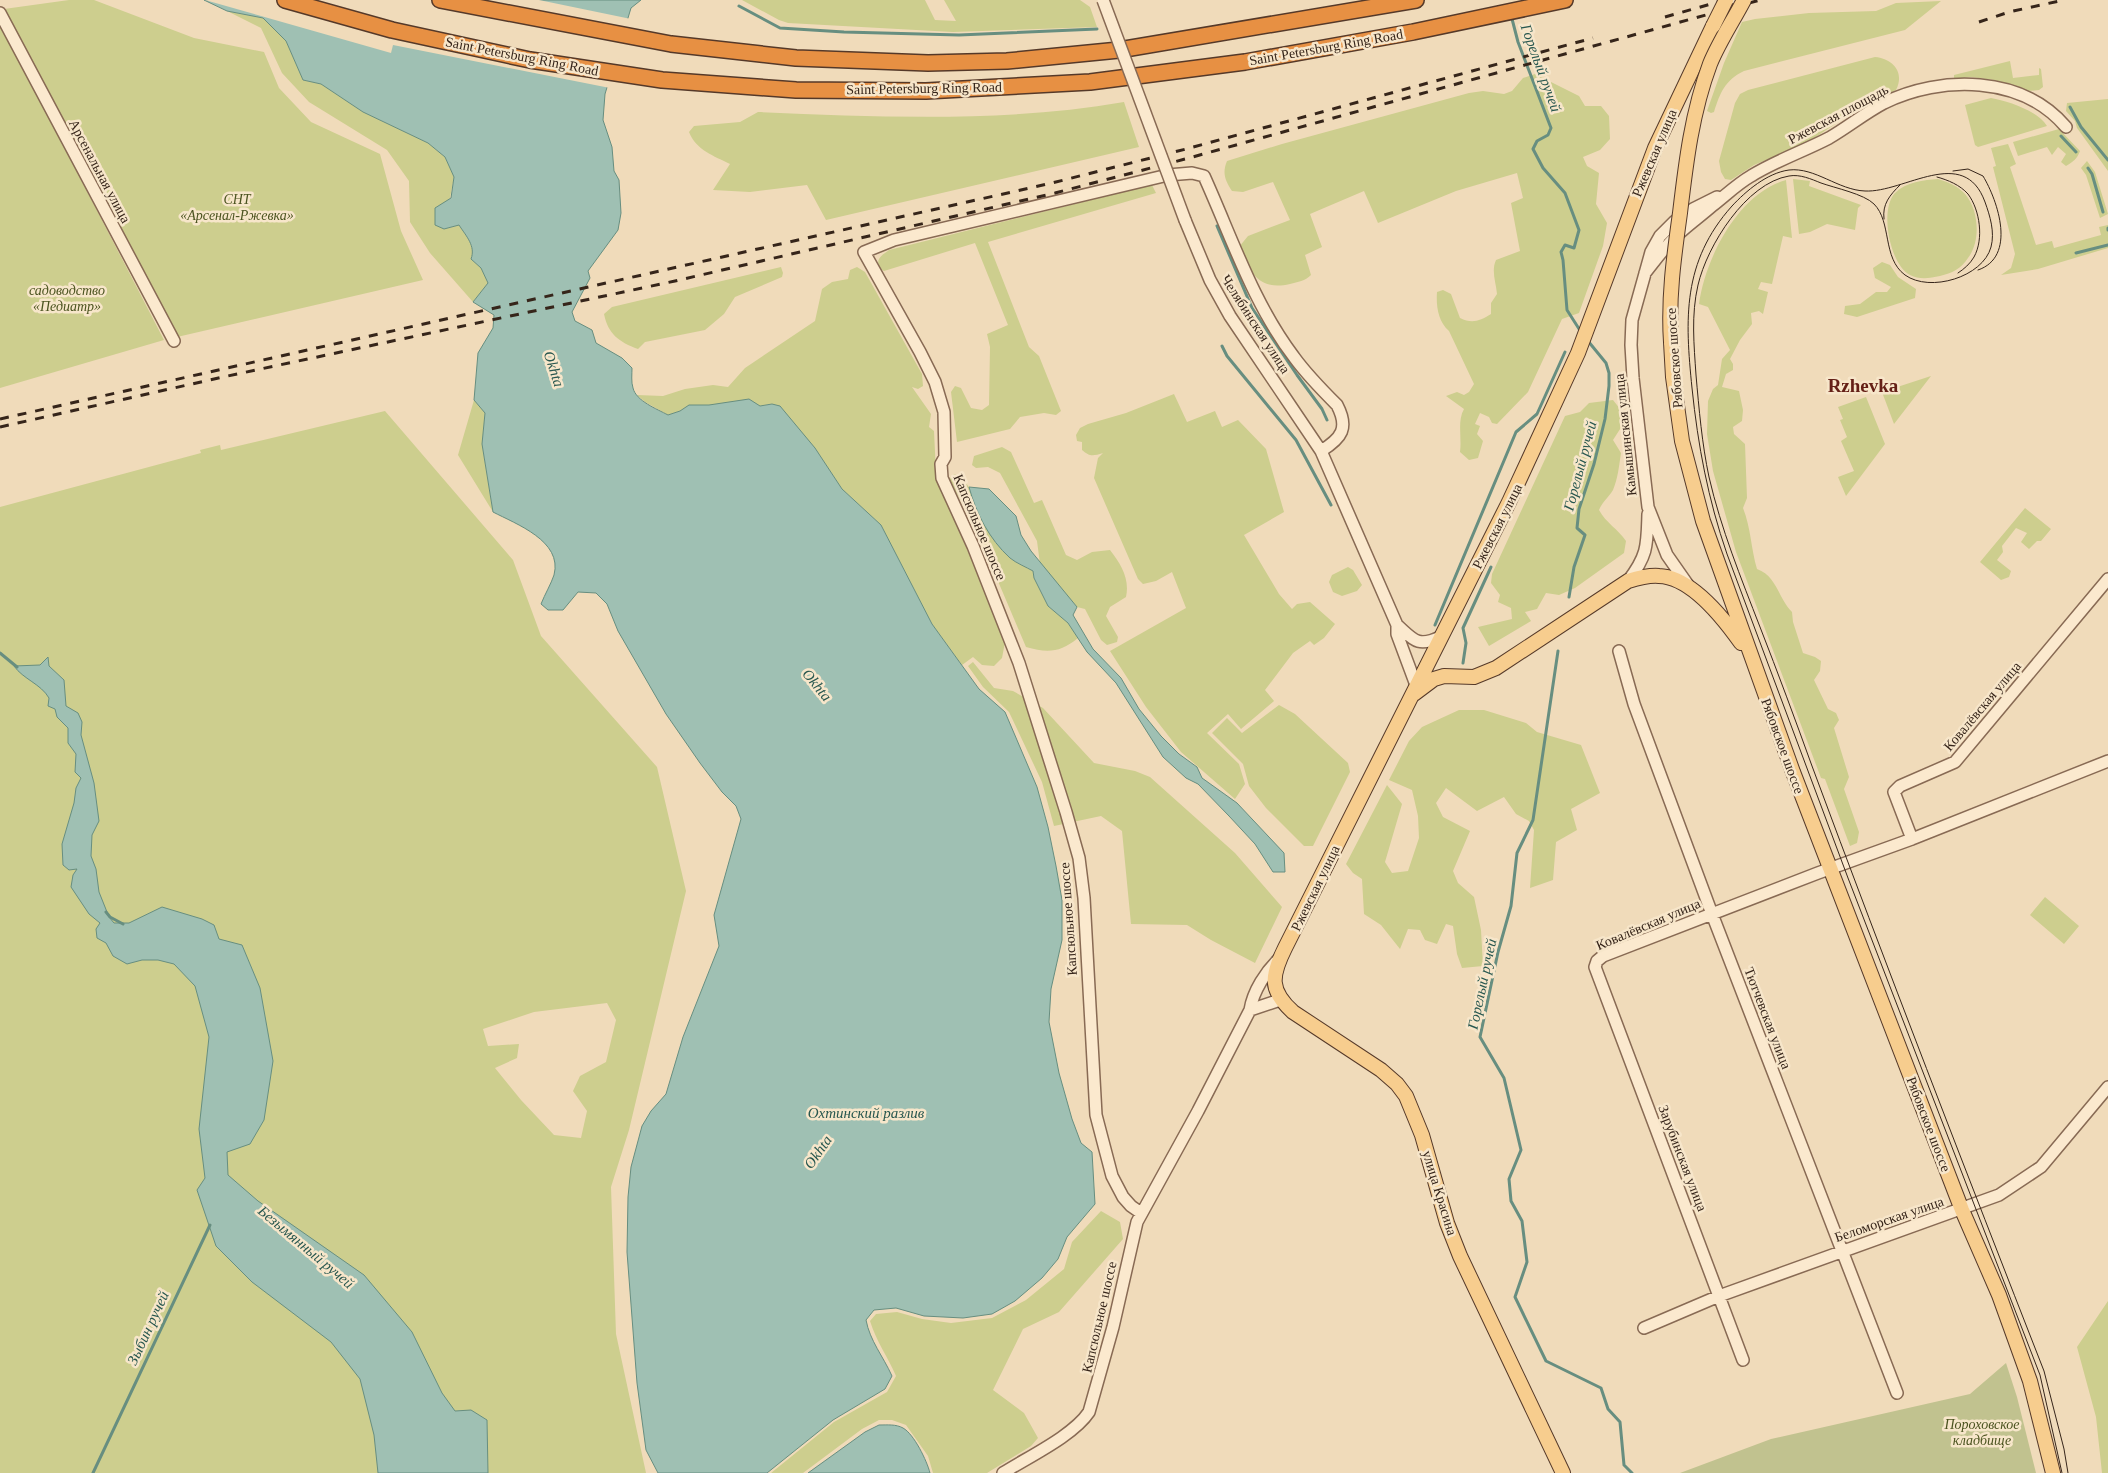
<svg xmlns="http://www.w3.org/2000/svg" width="2108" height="1473" viewBox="0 0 2108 1473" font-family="'Times New Roman',serif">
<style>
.green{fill:#cdce8e;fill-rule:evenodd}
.cemetery{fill:#c1c28f}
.water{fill:#9fc0b3;stroke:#678e80}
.pier{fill:#f0dbba}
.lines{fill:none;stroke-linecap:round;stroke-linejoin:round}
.stream{stroke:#678e80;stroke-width:3}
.minor-casing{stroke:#886a54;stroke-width:14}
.major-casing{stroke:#553929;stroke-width:16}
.highway-casing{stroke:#553929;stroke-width:18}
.minor{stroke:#fbe9ce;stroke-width:11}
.major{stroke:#f7cd8e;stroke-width:14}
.highway{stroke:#e79043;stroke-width:15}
.tram{stroke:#36251a;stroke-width:1}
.rail{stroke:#36251a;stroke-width:3;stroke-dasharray:9 9;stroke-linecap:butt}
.minor-bridge-casing{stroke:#886a54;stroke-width:14;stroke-linecap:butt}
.major-bridge-casing{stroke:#553929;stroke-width:16;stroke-linecap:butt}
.minor-bridge{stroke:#fbe9ce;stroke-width:11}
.major-bridge{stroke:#f7cd8e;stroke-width:14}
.labels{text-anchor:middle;stroke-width:5;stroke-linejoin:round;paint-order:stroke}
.street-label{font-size:14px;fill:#36251a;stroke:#f7e6ca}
.park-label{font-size:14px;font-style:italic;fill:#4b531f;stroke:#f7e6ca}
.water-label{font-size:15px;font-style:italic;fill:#28574f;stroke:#f7e6ca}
.district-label{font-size:19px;font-weight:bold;fill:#652017;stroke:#f7e6ca}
</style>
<rect width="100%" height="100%" fill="#f0dbba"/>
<path class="green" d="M69,0H94L194,38L264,52L279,88L311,122L380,154L401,231L423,280L177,337L4,9Z
M742,0H925L935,20L956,21L944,0H1080L1090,7L1097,27L953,32L788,23L779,20Z
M1941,1L1905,30L1744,71C1725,80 1720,93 1714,112L1711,113L1707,111L1724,63L1742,22L1755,19L1809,13L1876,11L1896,3Z
M227,11L263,18L286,41L303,80L321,84L363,112L428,143L445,157L454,177L444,229L459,225C466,236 476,246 471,259L481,268L488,283L473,302L430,253L410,222L409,181L387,150L309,102L282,73L261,28Z
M0,23L164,340L0,388Z
M1875,57C1893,59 1905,72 1896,90L1858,109L1805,144L1754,165L1731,180L1725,179L1721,172L1719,161L1735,103L1740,94L1748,90Z
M2010,61L2013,78L2039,75V68L2041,69L2043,87L2039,90L2028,91L1994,80L1971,77L1954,79V75Z
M1535,74L1579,96L1585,106H1601L1609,116L1610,139L1600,150L1583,157L1587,166L1599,173L1596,204L1607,223L1603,246L1579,313L1562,319L1528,392L1497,424L1492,423L1489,417L1480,413L1475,424L1480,426L1477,434L1483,441L1478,458L1469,460L1460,452C1462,438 1457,421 1464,409L1446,396L1457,392L1464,395L1469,392L1474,384L1449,331C1438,321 1436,306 1437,292L1443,290L1451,294L1460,318C1472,324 1480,321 1491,314V303L1497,294C1496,282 1491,271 1496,260L1520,251L1511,203L1523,198L1517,173L1456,191L1378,223L1364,191L1310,214L1322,247L1305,255L1311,275C1305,281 1298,282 1290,284C1259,291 1250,273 1239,247L1248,236L1290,220L1273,182L1243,192L1232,191C1225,180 1222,173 1227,161L1282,144L1469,93L1483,91L1504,94L1512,91L1523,78Z
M1991,98C2008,101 2038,111 2047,126L1978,147L1975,145L1965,105Z
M2108,99V171L2077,128L2075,121L2066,111L2067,103Z
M1124,102L1139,147L826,220L807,185L750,192L713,190L730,164C714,156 696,150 689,132L694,126L740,122L758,112C880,117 1003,123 1124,102Z
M2059,129L2080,151C2077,159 2073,162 2066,166L2061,162L2066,154L2058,147L2052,155L2047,147L2018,156L2013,142Z
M2008,144L2016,164L2010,167L2036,245L2052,241L2054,248L2101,235L2099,227L2108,225V248L2038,269L2001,275L2011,268L2015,254L1993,167L1996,166L1991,148Z
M2087,161L2095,172L2108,214L2100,218L2086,175L2081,168Z
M1793,179L1810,181L1809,186L1861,205L1858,208L1855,230L1827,224L1810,232L1799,234Z
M1938,179C1948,182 1958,186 1965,194C1979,210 1981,241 1968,258C1961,269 1952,273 1940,276C1930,278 1920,280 1910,275C1890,265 1879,210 1895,193C1906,182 1924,180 1938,179Z
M1786,180L1792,238L1783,236L1772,284L1761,282L1758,289L1768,292L1763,314L1759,311L1751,313L1752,324L1740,340L1730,359L1733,364V370L1726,374L1722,387L1739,391L1743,410L1742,421L1733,427L1734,434L1745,444L1747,498L1743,508C1751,528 1751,549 1757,569C1777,576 1778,598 1792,612L1793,622L1803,653L1815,657L1821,661L1820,671L1814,680L1828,709L1836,713L1839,720L1834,728L1849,777L1844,789L1859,832L1857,843L1850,846L1825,779L1821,778L1736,552L1713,471L1707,434L1708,401L1713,389L1718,385L1722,359L1730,350L1708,307L1699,304C1705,259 1738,193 1786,180Z
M1152,185L1156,193L988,242L1029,347L1039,356L1061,411L1056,415L1044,413L1020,417L1010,429L957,442L951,392L955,386L961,388L971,408L982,410L989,405L990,347L987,334L1008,325L975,243L884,271L879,268C876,258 881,256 889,250Z
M1882,262L1890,265L1898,277L1916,289L1915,298L1857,317L1844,314L1845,306L1860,304L1876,292H1887L1891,287L1875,278L1873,268Z
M781,267L783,273L782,277L735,297L724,314L705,330L645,342L638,349C619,342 608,334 604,314L612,307Z
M857,267L865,272L922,374L923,386L918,389L912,387L931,414L929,427L934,431L936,473L941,490L1006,637L1002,658L994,666L982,665L973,657L962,665L932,624L881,525L842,489L815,448L772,404L760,406L689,405L680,411L668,415L645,402L637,395L663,396L685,389L713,385L728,387L745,368L815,321L822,289L832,282L848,279L850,270Z
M1931,376L1894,424L1882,392Z
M1174,394L1187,422L1215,411L1222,427L1238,420L1266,449L1284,512L1244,535L1279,594L1292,609L1297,604L1310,602L1335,624L1324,638L1314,645L1310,641L1293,653L1265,690L1274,701L1241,729L1228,714L1207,733L1239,764L1245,784L1235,799L1181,752L1146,707L1110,651L1186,608L1172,572L1156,581L1143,584L1138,579L1094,478L1098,458L1103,453C1093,456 1090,457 1082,450V442L1077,441L1076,435L1080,428L1088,424L1126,413Z
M1866,397L1885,444L1846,496L1838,477L1854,471L1841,441L1847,437L1840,420L1843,419L1838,407Z
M474,400L485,413L482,444L493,512L458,455Z
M1613,400L1624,414L1622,426L1613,440L1621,453C1619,466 1618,478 1613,490C1609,497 1603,501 1599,510C1606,523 1618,529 1626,541L1624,553L1575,588L1559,595L1546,593L1537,609L1525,612L1531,621L1489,646L1478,627L1512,619L1511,608L1498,602L1500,595L1491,583L1492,574L1565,416L1580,412L1589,403Z
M385,411L513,560L541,636L657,767L686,891L629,1130L611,1187L616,1334L646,1473H0V507L201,453L200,450L220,445L221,450ZM607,1003L616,1020L606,1062L580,1076L573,1091L587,1111L581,1138L554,1135L521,1100L495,1068L517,1058L519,1044L488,1046L483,1029L534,1012Z
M1002,447L1011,452L1034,503L1042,500L1066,555L1077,560L1092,552L1110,550C1121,564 1130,579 1126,597L1110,607L1106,616L1118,637L1117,642L1107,645L1101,640L1085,609L1077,607L1040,564L1037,541L1000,473L988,467L976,468L972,465L974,456Z
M954,474L961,477L969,487L973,504L996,543L1011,559L1033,571L1034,578L1048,606L1068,623L1078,638C1060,653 1047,653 1026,647L972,520L949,480Z
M2025,508L2051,529L2041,541H2037L2029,549L2021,542L2027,533L2016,528L2002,546L2003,552L1997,560L2011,571L2009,577L2001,580L1980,562Z
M1348,567L1353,570L1362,585L1357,591L1342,596L1333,592L1329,582L1332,575Z
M973,662L994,688L1013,691L1043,708L1094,763L1135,771L1150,777L1235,853L1282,907L1255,963L1211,940L1187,925L1131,924L1122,831L1101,816L1054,826L1042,782L1009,712L983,687L968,666Z
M1279,705L1295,714L1348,763L1350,772L1313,846H1304L1266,808L1249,786L1243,764L1212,733L1227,718L1242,733Z
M1459,710H1484L1526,723L1537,732L1581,745L1600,793L1571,809L1577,830L1556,842L1553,880L1530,888L1534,830L1529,821L1516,814L1504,797L1477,811L1446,788L1436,803L1443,817L1470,831L1453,871L1458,883L1474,897L1481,930L1483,966L1462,968L1457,954L1453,926L1446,924L1437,944L1425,940L1420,930L1408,929L1400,949L1381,925L1364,914L1362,879L1353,873L1346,864L1387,785L1402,804L1385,862L1392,873L1408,871L1419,838L1418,816L1412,790L1389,780L1409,741L1422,727Z
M2045,897L2079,926L2064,944L2030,915Z
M1101,1211L1120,1222L1123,1239L1059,1312L1023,1329L993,1390L1024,1413L1038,1438L1031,1446L987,1473H933L928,1456L906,1425L892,1420H879L862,1429L803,1473H771L834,1422L887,1392L896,1376C888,1357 876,1341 870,1321L876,1314L897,1312L922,1319L951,1323L992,1318L1026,1300L1064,1269L1072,1242Z
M2108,1301V1473H2102L2096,1417L2077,1347Z"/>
<path class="cemetery" d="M2006,1363L2017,1397L2036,1473H1680L1771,1439L1970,1394Z"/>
<path class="water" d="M204,0H641L631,8L605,94L603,120L612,147L614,171L619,180L621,213L618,230L588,271L590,278L572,312L575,321L592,330L596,343L622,358L632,368C632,374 631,382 633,388C636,401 657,409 668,415L680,411L689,405H709L749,399L760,406L772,404L780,406L815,448L842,489L881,525L932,624L979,689L1005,712L1037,787L1048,827L1056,866L1062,900V940L1051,989L1049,1022L1059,1073L1072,1119L1081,1143L1092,1152L1095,1204L1067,1237L1058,1259L1042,1278L1015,1301L992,1314L963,1318L924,1316L896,1308L874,1310L866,1320C870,1341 883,1356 892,1376L885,1389L833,1420L767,1473H658L646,1450L637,1383L627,1252L628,1197L631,1167L642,1126L651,1111L666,1094L683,1037L719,946L714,915L741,819L736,806L722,792L700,763L666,714L618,631L607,604L596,593L578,592L563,610H548L541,604C545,594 551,584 554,575C563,541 516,524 493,512L482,444L485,413L474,400L478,353L493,328L494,315L473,302L488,283L481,268L471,259C476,246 466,236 459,225L444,229L435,225V208L451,198L454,177L445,157L428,143L363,112L321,84L303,80L286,41L263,18L227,11Z
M969,487L989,489L1016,516L1021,535L1031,551L1077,607L1073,615L1093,649L1121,678L1139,709L1161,736L1179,754L1197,767L1202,778L1237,803L1284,853L1285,872H1273L1255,844L1229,816L1198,784L1186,778L1163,757L1116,683L1087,652L1068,623L1048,606L1034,578L1033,571C1026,567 1016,563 1010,558C989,539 976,513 969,487Z
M48,657L49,666L64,680L66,706L78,713L82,722L81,735L94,783L99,821L92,835L91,856L96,869L99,892L109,917L114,923H129L162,907L202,919L214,925L219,939L242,945L260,988L273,1061L264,1120L250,1144L227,1152L228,1175L258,1201L364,1275L412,1332L442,1393L455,1411L471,1410L487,1420L488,1473H378L374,1435L360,1379L331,1342L252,1282L216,1246L197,1190L205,1178L199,1129L209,1037L195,986L174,964L158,960H142L127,964L113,956L106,943L97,938L96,929L100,923L89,914L71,887L73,875L77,869L69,870L63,865L62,844L74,803L76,788L81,778L75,772L76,754L68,743V728L57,717L55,709L48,706L49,698C41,684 23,679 14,666L40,665Z
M879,1425C887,1425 896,1424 903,1428C914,1434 927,1461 930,1473H808L865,1432Z"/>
<path class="pier" d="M205,0H539L631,19L610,88L393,45L391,53Z"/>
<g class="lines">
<path class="stream" d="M739,6L780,28L844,32L959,35L1097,29
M1511,15L1518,42L1551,128L1548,135L1537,141L1533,149L1543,168L1565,193L1579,230L1574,248L1565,245L1561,252L1563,260L1567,310L1581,332
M2070,107L2081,127L2108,160
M2061,136L2076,152
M2088,168L2092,174L2103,212
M1217,226L1252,308L1297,375L1322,409L1327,420
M2108,228V230
M2076,253L2108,245
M1222,346L1227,356L1296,440L1331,505
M1569,597L1574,567L1585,535L1577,528L1579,509L1594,464L1605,419L1609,386V373L1606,363L1588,341
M1435,625L1516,432L1537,414L1565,352
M1558,651L1533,820L1517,853L1511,906L1498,952L1480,1037L1504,1078L1521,1150L1509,1179L1511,1201L1522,1221L1527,1262L1515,1297L1546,1361L1601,1388L1608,1409L1620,1422L1624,1465L1632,1473
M0,653L17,667
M1463,663L1466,643L1463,628L1491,567
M106,912L110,917L123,924
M93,1473L210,1225"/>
<defs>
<path id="minor" d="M0,13L174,341
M1185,220L1210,280L1230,316L1321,451L1397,625V634L1416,685
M1645,273C1657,258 1668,242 1683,230C1692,222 1703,214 1712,206C1725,196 1737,184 1751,176C1775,161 1804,151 1829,138C1848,127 1865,113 1884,103C1941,75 2022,75 2066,127
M1628,581C1648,555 1647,545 1648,514
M1688,585L1667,555L1648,507L1633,378L1631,345L1632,320L1651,252L1660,236L1675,221L1693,209L1717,197
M1397,625C1413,639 1417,648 1440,637
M1619,651L1634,704L1712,914L1897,1393
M1912,839L2108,761
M1250,1010L1280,1000
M1141,1213L1131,1206L1123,1197L1112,1176L1096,1115L1084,898L1079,858L1066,812L1019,663L973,546L942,478L941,464L945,457L944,412L935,382L920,352L864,252L894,240L1168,175L1192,173L1204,176C1232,238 1253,303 1294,357C1307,375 1322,390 1337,405C1349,428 1342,438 1321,451
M1644,1328L1719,1296L1999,1195L2041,1167L2108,1087
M1743,1360L1595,967L1597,961L1603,956L1818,873L1912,839L1894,792L1900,786L1955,762L2108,579
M1003,1473C1028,1457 1073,1436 1089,1412L1113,1327L1137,1222L1198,1111L1250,1010C1253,991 1266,971 1280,958"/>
<path id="major" d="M1671,342L1673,377L1682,441L1703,521L1793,772L1962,1210L1999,1295L2030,1381L2053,1473
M1414,694L1434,679L1444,676L1474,677L1496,668L1628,581C1638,578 1649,575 1659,576C1691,577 1724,619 1741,643
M1563,1473L1460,1256L1447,1223L1422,1135L1406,1096L1397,1084L1381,1070L1293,1012C1269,990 1271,976 1285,948L1509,502L1578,353L1655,148L1713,26"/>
<path id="highway" d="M285,0L392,30L530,60L662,80L796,90L926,91L1090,82L1245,62L1413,32L1565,0
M440,0L671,44L796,58L928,63L1007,61L1119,50L1416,0"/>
</defs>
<use href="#minor" class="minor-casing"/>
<use href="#major" class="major-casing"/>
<use href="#highway" class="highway-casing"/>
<use href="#minor" class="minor"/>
<use href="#major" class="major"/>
<use href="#highway" class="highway"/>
<path class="tram" d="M1953,171L1968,169L1983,176C1998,201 2017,257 1978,270
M1937,177C1948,180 1960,185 1968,194C1980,210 1984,239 1974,257C1970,264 1964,269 1958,273
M1884,219C1882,204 1890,195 1900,185
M2062,1473L2040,1375L1848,878L1727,554C1708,499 1698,446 1692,388C1685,319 1682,262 1732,206C1746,191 1767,173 1789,170C1815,167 1838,190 1865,191C1904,193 1964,144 1985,202C1990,216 1995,232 1991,247C1983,277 1930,293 1905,275C1882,258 1892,222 1874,204C1864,194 1835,188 1821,183C1811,179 1800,174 1789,176C1746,183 1707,246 1698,285C1691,315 1694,345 1696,375C1699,409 1702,444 1709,477C1721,529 1741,578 1760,627C1778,673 1795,719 1812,766C1887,968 1965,1169 2044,1371L2064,1449L2068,1473"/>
<path class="rail" d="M1665,17L1725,0
M1979,22L2009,12L2064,0
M0,419L1052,183L1186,149L1593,38
M0,427L223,377L675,281L1055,193L1189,158L1760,0"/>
<defs>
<path id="minor-bridge" d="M1103,0L1185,220"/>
<path id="major-bridge" d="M1713,26L1726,0
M1671,342C1668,298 1674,256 1680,213C1686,162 1692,112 1710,64C1719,42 1733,21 1744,0"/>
</defs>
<use href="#minor-bridge" class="minor-bridge-casing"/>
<use href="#major-bridge" class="major-bridge-casing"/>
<use href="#minor-bridge" class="minor-bridge"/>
<use href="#major-bridge" class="major-bridge"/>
</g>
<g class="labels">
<g class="street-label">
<text transform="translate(1326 47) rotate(-10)" y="5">Saint Petersburg Ring Road</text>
<text transform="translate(522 56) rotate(11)" y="5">Saint Petersburg Ring Road</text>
<text transform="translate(924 88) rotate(-1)" y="5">Saint Petersburg Ring Road</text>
<text transform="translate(1838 114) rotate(-28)" y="5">Ржевская площадь</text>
<text transform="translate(1654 153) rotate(-67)" y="5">Ржевская улица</text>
<text transform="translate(100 171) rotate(62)" y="5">Арсенальная улица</text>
<text transform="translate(1256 324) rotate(57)" y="5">Челябинская улица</text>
<text transform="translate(1674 358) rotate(-94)" y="5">Рябовское шоссе</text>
<text transform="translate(1625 435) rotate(-96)" y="5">Камышинская улица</text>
<text transform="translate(1497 526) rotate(-63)" y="5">Ржевская улица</text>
<text transform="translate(980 527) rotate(67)" y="5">Капсюльное шоссе</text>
<text transform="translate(1982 706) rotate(-50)" y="5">Ковалёвская улица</text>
<text transform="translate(1783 746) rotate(70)" y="5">Рябовское шоссе</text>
<text transform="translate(1315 888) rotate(-64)" y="5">Ржевская улица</text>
<text transform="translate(1068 919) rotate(-94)" y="5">Капсюльное шоссе</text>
<text transform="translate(1648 924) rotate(-23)" y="5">Ковалёвская улица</text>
<text transform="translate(1768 1018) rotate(69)" y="5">Тютчевская улица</text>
<text transform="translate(1929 1124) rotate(69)" y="5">Рябовское шоссе</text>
<text transform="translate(1683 1158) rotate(69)" y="5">Зарубинская улица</text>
<text transform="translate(1440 1193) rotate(73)" y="5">улица Красина</text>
<text transform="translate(1889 1219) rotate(-19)" y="5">Беломорская улица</text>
<text transform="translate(1099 1317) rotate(-77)" y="5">Капсюльное шоссе</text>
</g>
<g class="park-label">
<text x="237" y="204">СНТ<tspan x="237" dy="16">«Арсенал-Ржевка»</tspan></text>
<text x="67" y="295">садоводство<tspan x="67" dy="16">«Педиатр»</tspan></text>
<text x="1982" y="1429">Пороховское<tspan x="1982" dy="16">кладбище</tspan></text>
</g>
<g class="water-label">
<text transform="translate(1541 68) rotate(70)" y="5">Горелый ручей</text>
<text transform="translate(554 369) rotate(72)" y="5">Okhta</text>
<text transform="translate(1580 466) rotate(-75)" y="5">Горелый ручей</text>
<text transform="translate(817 685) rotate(51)" y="5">Okhta</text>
<text transform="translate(1482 984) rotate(-78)" y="5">Горелый ручей</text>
<text x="866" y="1118">Охтинский разлив</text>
<text transform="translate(818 1152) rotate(-55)" y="5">Okhta</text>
<text transform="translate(306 1247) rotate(40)" y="5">Безымянный ручей</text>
<text transform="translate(148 1328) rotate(-65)" y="5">Зыбин ручей</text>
</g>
<g class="district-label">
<text x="1863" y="392">Rzhevka</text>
</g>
</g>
</svg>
